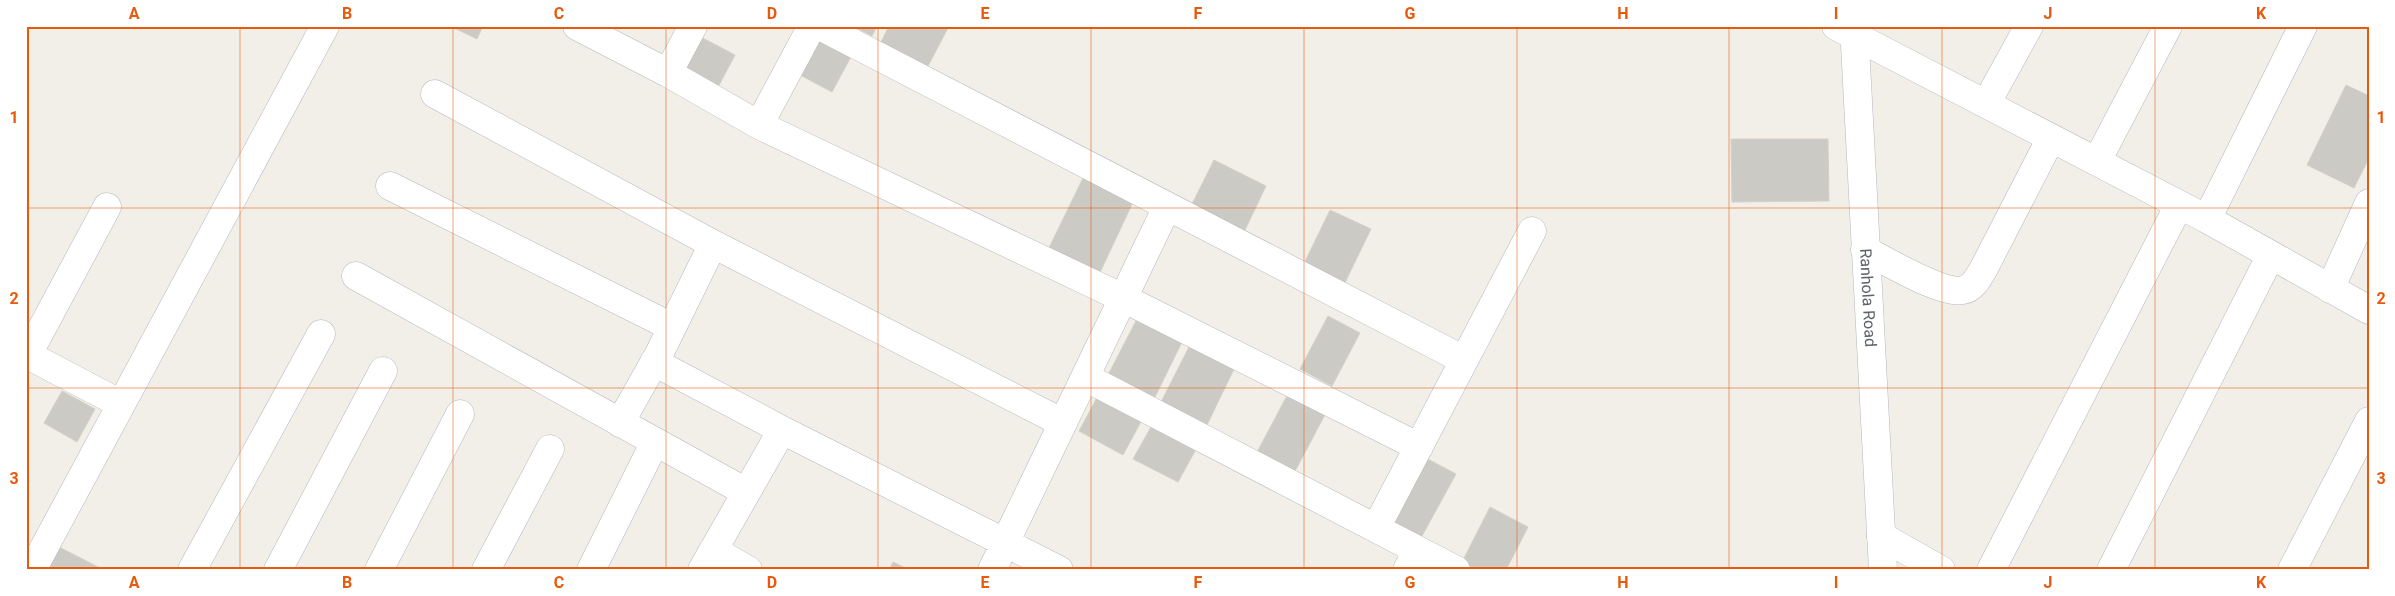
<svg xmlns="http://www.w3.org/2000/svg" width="2395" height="596" viewBox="0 0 2395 596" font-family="Roboto,sans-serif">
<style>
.building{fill:#cccac5;stroke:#d6d1c6}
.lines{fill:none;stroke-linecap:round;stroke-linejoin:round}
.minor-casing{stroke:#b5b8bc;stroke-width:29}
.tertiary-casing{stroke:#b5b8bc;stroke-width:29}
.minor{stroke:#fff;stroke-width:28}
.tertiary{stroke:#fff;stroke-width:28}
.grid{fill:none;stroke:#e8590c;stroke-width:1;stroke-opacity:0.55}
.labels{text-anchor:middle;stroke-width:5;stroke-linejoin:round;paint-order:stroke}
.street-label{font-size:16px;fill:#5f6368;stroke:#fff}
.neatline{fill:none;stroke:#e8590c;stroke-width:2}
.grid-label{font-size:16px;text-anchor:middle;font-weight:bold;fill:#e8590c}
</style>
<rect width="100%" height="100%" fill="#f1efe8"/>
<path class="building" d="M455,26H483L477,39L454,28Z
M853,26H877L872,36Z
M889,26H949L928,66L881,42Z
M697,35L735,55L717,89L679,69Z
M821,35L853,53L832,92L800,75Z
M2346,85L2369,96V158L2354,188L2307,165Z
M1731,139H1828L1829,201L1732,202Z
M1214,160L1266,186L1244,232L1191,206Z
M1084,176L1134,200L1096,281L1045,256Z
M1330,210L1371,229L1340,293L1299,274Z
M1328,316L1360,333L1332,386L1300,369Z
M1138,317L1183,340L1153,401L1107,377Z
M1190,345L1235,367L1205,429L1159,406Z
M1290,390L1327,411L1293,475L1256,454Z
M62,391L95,409L77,442L44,423Z
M1100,392L1144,416L1123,455L1079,431Z
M1151,427L1195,451L1178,482L1133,459Z
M1424,457L1456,474L1416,547L1385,530Z
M1490,507L1528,527L1506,570H1458Z
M57,546L104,570H45Z
M893,562L910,570H889Z"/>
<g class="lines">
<defs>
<path id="minor" d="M577,26L668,73L759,125L1125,299L1419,447
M820,26L1464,360
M1836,26L2207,219L2369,310
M668,73L693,26
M435,94L713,244L1063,423
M1986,104L2029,26
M759,125L812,26
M2097,161L2168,26
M390,186L672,327
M2207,219L2303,26
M1865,250C1884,260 1943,295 1963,290C1974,288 1979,276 1984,268L2051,138
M356,276L746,492
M2330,289L2369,203
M26,354L121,404
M26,358L107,207
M654,362L782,430L1059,570
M1085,377L1456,570
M620,423L660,352L713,244
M1376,528L1532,231
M1881,536L1941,570
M713,550L748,570
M32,570L325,26
M192,570L321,334
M278,570L383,371
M379,570L460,414
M486,570L550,449
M591,570L655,442
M702,570L782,430
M992,570L1167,207
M1407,570L1418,550
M1991,570L2179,205
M2111,570L2271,255
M2292,570L2369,421"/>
<g id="tertiary">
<path id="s1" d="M1854,26L1883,570"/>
</g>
</defs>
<use href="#minor" class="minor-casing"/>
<use href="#tertiary" class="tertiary-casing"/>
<use href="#minor" class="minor"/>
<use href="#tertiary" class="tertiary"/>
</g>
<path class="grid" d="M240,26V570M453,26V570M666,26V570M878,26V570M1091,26V570M1304,26V570M1517,26V570M1729,26V570M1942,26V570M2155,26V570M26,208H2369M26,388H2369"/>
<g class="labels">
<g class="street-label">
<text dy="6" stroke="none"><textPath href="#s1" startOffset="272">Ranhola Road</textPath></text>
</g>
</g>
<rect width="2395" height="596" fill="none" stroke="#ffffff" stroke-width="55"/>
<rect x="28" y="28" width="2340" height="540" class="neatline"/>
<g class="grid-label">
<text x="134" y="19">A</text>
<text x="347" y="19">B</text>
<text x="559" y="19">C</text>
<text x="772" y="19">D</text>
<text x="985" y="19">E</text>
<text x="1198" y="19">F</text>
<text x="1410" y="19">G</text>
<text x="1623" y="19">H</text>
<text x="1836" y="19">I</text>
<text x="2048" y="19">J</text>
<text x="2261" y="19">K</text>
<text x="14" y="123">1</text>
<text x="2381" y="123">1</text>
<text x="14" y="304">2</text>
<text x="2381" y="304">2</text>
<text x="14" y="484">3</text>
<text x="2381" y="484">3</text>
<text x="134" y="588">A</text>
<text x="347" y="588">B</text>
<text x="559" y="588">C</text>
<text x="772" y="588">D</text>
<text x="985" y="588">E</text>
<text x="1198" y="588">F</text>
<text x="1410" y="588">G</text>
<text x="1623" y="588">H</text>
<text x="1836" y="588">I</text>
<text x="2048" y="588">J</text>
<text x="2261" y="588">K</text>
</g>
</svg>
